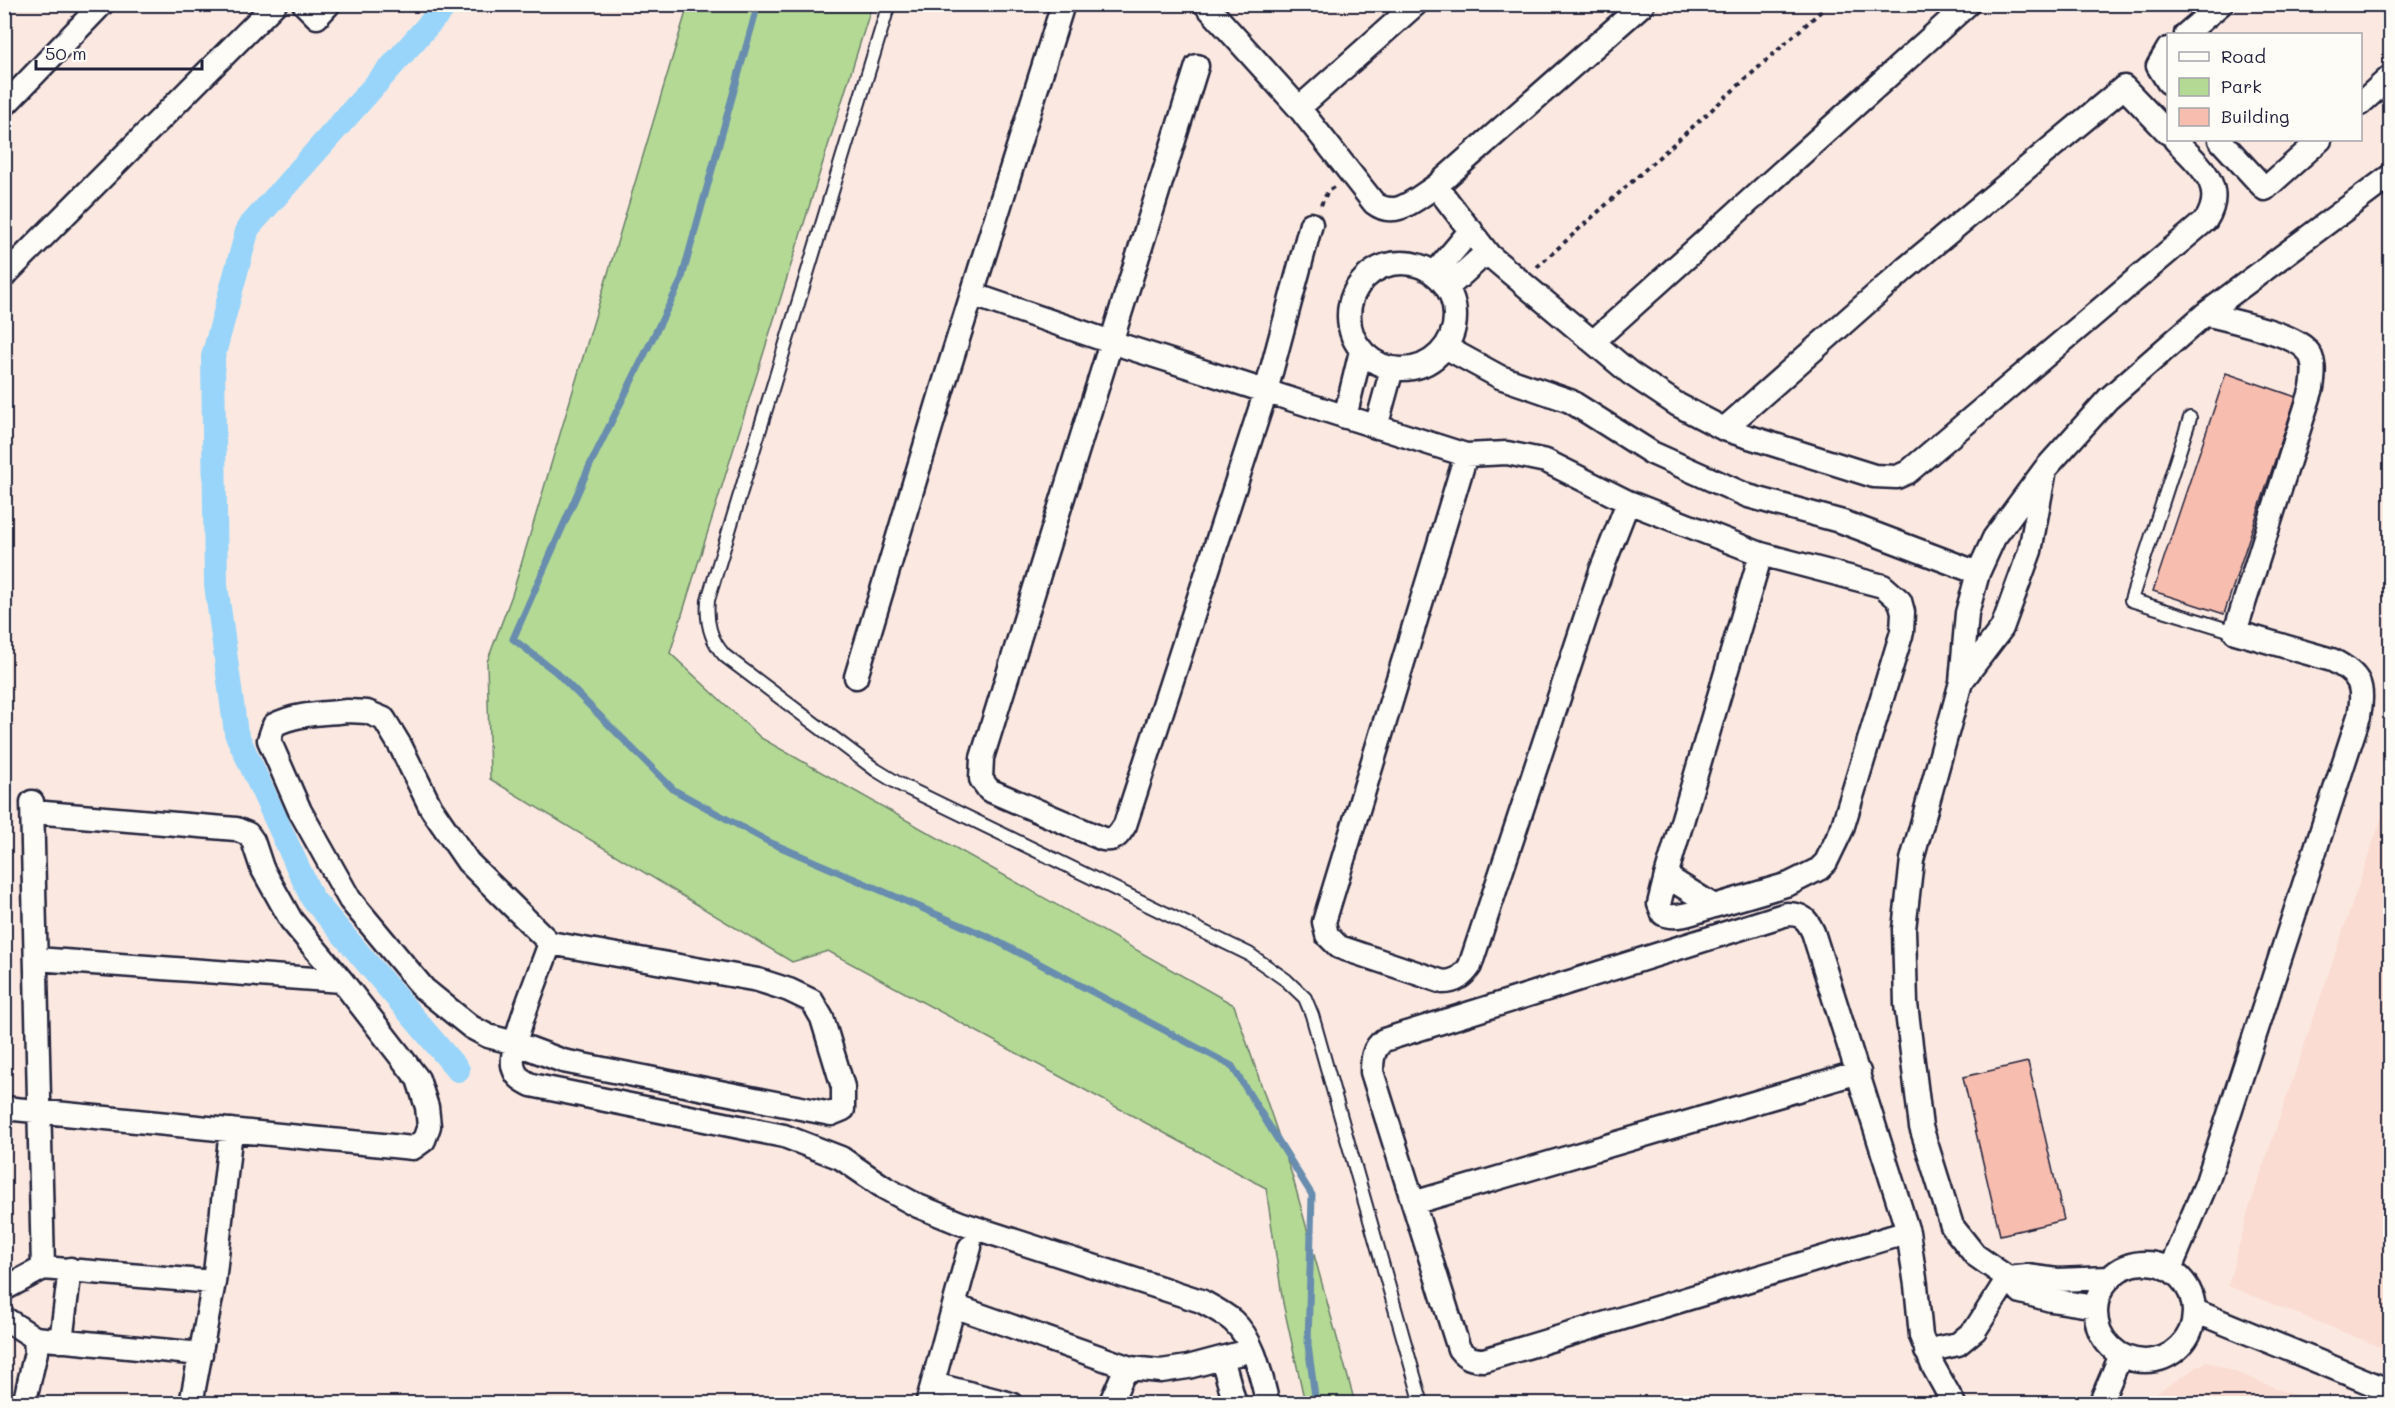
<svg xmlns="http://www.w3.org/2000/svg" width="2395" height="1408" viewBox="0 0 2395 1408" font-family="Mali,sans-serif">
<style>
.built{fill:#fadcd2}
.green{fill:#b3d995;stroke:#6a7e68;stroke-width:1.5}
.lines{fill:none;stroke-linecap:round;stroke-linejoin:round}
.stream{stroke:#698dae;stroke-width:7}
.canal{stroke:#99d5fa;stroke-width:24}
.building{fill:#f7bdaf;stroke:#22223b;stroke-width:1.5}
.service-casing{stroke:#22223b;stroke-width:16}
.minor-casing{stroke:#22223b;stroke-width:27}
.path{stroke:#22223b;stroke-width:4;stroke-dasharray:4.5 4.5;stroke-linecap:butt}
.service{stroke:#fdfcf7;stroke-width:12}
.minor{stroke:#fdfcf7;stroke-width:22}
</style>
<rect width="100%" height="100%" fill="#fbe9e1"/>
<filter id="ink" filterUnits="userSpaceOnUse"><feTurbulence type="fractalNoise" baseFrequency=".0167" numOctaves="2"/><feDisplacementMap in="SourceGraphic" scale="12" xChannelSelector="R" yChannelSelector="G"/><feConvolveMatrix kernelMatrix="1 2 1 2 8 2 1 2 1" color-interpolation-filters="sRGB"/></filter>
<g filter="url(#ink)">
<path class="built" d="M2390,792V1351L2228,1286L2249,1208Z
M2207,1361L2315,1403H2141L2143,1401Z"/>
<path class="green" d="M688,5H872L670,653L761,738L1234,1005L1292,1175L1355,1403H1305L1283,1303L1266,1188L828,951L792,962L490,779L487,662L512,595Z"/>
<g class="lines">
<path class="stream" d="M758,4L681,281L590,465L513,639L556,672L674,790L769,842L991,938L1232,1066L1312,1195L1308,1345L1316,1404"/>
<path class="canal" d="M447,4L248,228L213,357L216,585L236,733L312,898L458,1070"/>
</g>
<path class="building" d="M2226,373L2296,397L2224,614L2153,591Z
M2028,1062L2064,1220L2000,1235L1963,1077Z"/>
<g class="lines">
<defs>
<path id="service" d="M889,4L708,600C706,622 710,640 725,656L876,770L899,784L1249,954L1286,980L1305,998L1312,1015L1422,1404
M2190,418L2131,600L2235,632"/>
<path id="minor" d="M304,4L317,17L329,4
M1205,4L1299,108L1374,203C1396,220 1417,198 1436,186L1643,4
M2186,34L2221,4
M2168,49L2158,66L2168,82
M1197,66L982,758L981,779L989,790L1103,839C1115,841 1119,835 1125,825L1266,391L1311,224
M2360,104L2390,77
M4,106L102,4
M1299,108L1416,4
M2220,140L2265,189L2320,140
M1436,186L1489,255L1630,373L1678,405L1724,429L1874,476L1897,477L1908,472L2206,220C2228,185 2197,163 2175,140
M1349 316a53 53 0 1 1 106 0a53 53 0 1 1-106 0Z
M1434,274L1471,230
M4,276L275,4
M1447,288L1478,260L1489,255
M974,295L1111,342L1466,455L1507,453L1546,461L1628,502L1761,554L1883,586L1900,601L1903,612L1902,632L1842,829L1826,862L1819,869L1789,884L1714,906L1666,876L1761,554
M1594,341L1968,4
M1445,347L1500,377L1570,401L1652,453L1748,496L1843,522L1978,573
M1345,417L1361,351
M1376,427L1392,369
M1724,429L1905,269L2124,87L2168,133
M1466,455L1324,922L1327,935L1339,947L1443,982C1456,982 1463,976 1470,966L1601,571L1628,502
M856,677L942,390L1063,4
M1961,682L2002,628L2030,551L2044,475
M348,711L367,712L384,719L401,747L431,808L468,862L550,943L758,980L789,990L812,1001L822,1018L843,1087V1109L831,1114L563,1061L515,1043L488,1036L471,1027L424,989L350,900L300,811L269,740L274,725C297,713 322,714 348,711Z
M32,802L43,1268
M1666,876L1659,904L1663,914C1677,921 1700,910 1714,906
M550,943C541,970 510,1041 513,1065C515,1077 522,1080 531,1085L784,1136L841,1158L885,1188L918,1206L960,1223L1201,1301C1212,1307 1224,1313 1233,1321C1255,1341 1261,1377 1268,1404
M36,959L342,981
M4,1108L413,1148L424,1140L429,1126L427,1107L418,1079L342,981L291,920L262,868L253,841L248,834L236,829L33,812
M1413,1203L1859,1072
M1908,1232L1484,1360C1473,1360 1466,1358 1459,1349L1372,1072C1372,1059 1373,1048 1384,1040L1787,914C1802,914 1807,919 1813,932L1908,1232L1916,1285L1921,1336L1933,1366L1954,1404
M2096 1312a49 49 0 1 1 98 0a49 49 0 1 1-98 0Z
M2170,1269L2207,1182L2359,716C2365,685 2360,674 2332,660L2235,632L2312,388C2314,375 2316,359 2306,349C2291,333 2229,320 2205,314
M2008,1278L2027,1276L2057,1280L2109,1278
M4,1289L43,1268L214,1282
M954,1306L1130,1368L1161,1371L1188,1367L1252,1350
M2096,1307L2051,1300L2021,1292L2008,1278L1975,1255L1952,1226L1921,1127L1906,1004L1904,929L1912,860L1961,682L1967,613L1978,573L1994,538L2045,469L2108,399L2205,314L2390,176
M2195,1311L2390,1391
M4,1318L35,1338L201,1354
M61,1341L70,1269
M1926,1351L1958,1344L1975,1330L2008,1278
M1222,1358L1235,1404
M933,1384L1011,1404
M24,1404L36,1352L35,1338
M191,1404L214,1282L231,1130
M927,1404L970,1247
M1110,1404L1122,1377L1130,1368
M2100,1404L2121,1355"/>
</defs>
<use href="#service" class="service-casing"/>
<use href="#minor" class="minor-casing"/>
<path class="path" d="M1321,205L1328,191L1334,187
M1537,267L1829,4"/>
<use href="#service" class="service"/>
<use href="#minor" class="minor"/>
</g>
</g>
<rect width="2395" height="1408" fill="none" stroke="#fdfcf7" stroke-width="24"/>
<rect x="12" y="12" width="2371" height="1384" fill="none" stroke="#22223b" stroke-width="2" filter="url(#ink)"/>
<rect x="2167" y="33" width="195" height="108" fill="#fdfcf7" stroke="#a5a5ac" stroke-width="1.5"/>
<rect x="2179" y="52" width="30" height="9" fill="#fdfcf7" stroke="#a5a5ac" stroke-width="1.5"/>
<text x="2221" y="63" font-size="18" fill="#22223b">Road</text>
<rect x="2179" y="78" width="30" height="18" fill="#b3d995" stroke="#a5a5ac" stroke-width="1.5"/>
<text x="2221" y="93" font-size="18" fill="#22223b">Park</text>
<rect x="2179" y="108" width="30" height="18" fill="#f7bdaf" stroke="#a5a5ac" stroke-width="1.5"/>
<text x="2221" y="123" font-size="18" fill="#22223b">Building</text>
<path d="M36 60v9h166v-9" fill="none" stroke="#22223b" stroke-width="3"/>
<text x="45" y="60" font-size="18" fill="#22223b" stroke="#fdfcf7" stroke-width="4.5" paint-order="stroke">50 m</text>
</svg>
